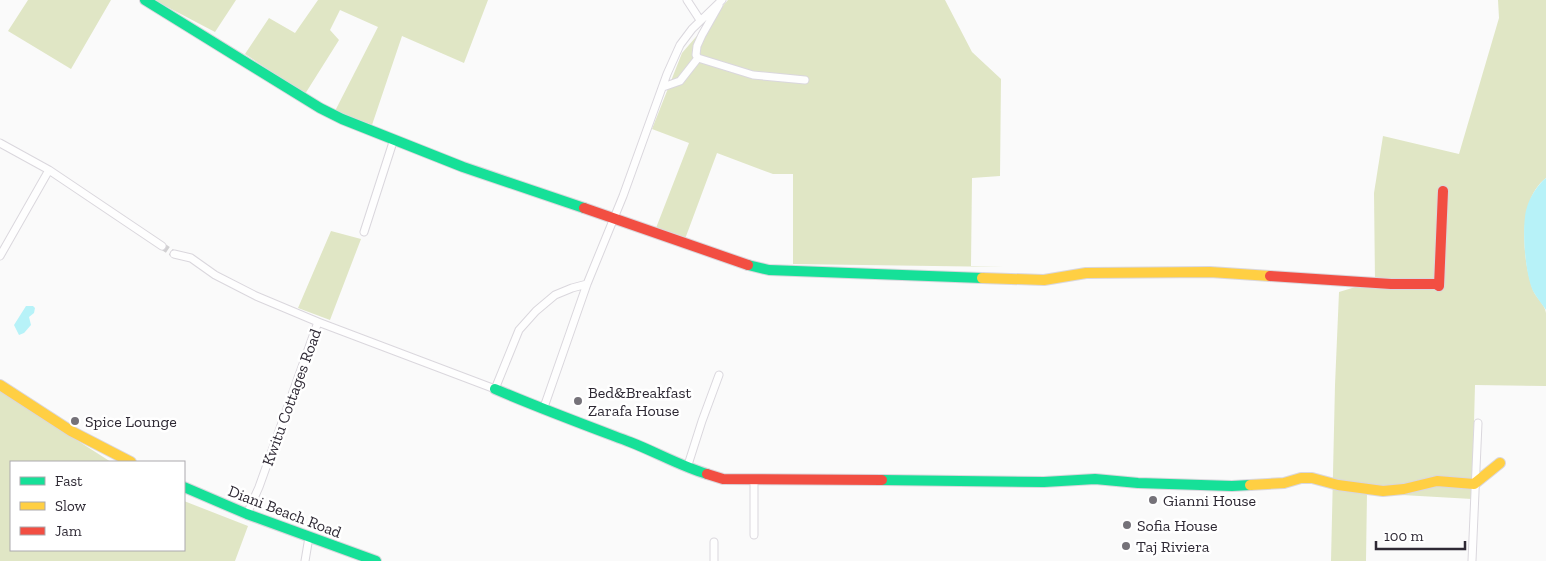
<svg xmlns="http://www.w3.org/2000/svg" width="1546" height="561" viewBox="0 0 1546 561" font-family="'Zilla Slab',serif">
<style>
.green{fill:#e0e6c5}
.water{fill:#b7f2f8}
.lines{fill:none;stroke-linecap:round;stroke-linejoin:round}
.street-tunnel{stroke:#d1d0d2;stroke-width:7;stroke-dasharray:7 3.5;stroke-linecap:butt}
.street-casing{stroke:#dad7dd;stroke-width:9}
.fast-casing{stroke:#dad7dd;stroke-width:12}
.slow-casing{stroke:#dad7dd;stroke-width:12}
.jam-casing{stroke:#dad7dd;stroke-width:12}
.street{stroke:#fefefe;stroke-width:7}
.fast{stroke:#16e098;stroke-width:10}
.slow{stroke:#ffcf43;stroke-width:10}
.jam{stroke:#f24e42;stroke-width:10}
.poi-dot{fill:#757279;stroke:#fff;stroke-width:2}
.labels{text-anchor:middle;stroke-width:5;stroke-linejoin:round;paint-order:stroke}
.poi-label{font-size:16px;fill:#2e2934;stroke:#fff;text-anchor:start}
.street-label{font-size:16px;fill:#2e2934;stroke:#fff}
</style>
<rect width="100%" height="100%" fill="#fafafa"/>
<path class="green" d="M28,0H111L71,69L8,31Z
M157,0H236L215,32L156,1Z
M318,0H488L464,63L402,36L372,125L335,111L378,27L340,10L330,30L339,40L305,94L245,54L269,18L295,33Z
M728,0H945L972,52L1001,79L1000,176L972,178L971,266L1004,267L793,264V174H773L717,153L685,239L656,228L689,143L652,129L682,53Z
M1498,0H1546V178C1517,200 1522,259 1533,290C1536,298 1545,304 1546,313C1546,337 1546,362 1546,386L1475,385L1472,499L1367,493L1366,561H1331L1335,385L1339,292L1375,281L1374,193L1383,136L1459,154L1499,18Z
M331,231L361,239L330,320L298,308Z
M0,391L111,462H11V550H184V501L248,526L235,561H0Z"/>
<path class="water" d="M1546,178V310C1542,304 1537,298 1533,291C1525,274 1521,225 1527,207C1530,197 1538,184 1546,178Z
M26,306H33L35,308L34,313L29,317L31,325L24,333L19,335L14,325Z"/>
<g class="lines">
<path class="street-tunnel" d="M162,246L174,254"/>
<defs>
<path id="street" d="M687,0L700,20
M719,5L702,35L697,46L696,55L698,58L753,75L805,80
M663,87L680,81L698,58
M0,143L49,170L162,246
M364,232L394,139
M174,254L191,258L215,275L256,296L318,322
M0,256L49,170
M543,410L587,284
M687,468L702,421L719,375
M247,514L259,487L318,322L495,389L519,330L536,311L555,295L572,288L587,284L623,196L667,74L680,45L692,29L722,0
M754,535V479
M305,561L309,537
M714,561V542
M1472,561L1478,423"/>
<path id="fast" d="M145,0L320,108L342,119L463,167L584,208
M748,265L769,270L982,278
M495,389C539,408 585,425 630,442C656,452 680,466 707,474
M882,480L1044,482L1095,479L1138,483L1232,486L1250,485
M184,487L247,514L376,561"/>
<path id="slow" d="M982,278L1044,280L1086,273L1210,272L1270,276
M0,385L71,431L131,462
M1250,485L1284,483L1301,478H1312L1338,485L1383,491L1404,489L1437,481L1474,484L1500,463"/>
<path id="jam" d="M584,208L748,265
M1270,276L1391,284H1436L1439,286L1443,191
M707,474L723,479L882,480"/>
</defs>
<use href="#street" class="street-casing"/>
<use href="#fast" class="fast-casing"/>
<use href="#slow" class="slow-casing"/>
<use href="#jam" class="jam-casing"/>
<use href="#street" class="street"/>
<use href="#fast" class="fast"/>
<use href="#slow" class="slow"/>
<use href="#jam" class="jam"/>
</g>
<g class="poi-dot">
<circle cx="578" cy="401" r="5"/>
<circle cx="75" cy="421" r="5"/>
<circle cx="1153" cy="500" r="5"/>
<circle cx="1127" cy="525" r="5"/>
<circle cx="1126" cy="546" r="5"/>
</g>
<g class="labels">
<g class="poi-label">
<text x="588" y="398">Bed&amp;Breakfast<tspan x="588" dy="18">Zarafa House</tspan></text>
<text x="85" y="427">Spice Lounge</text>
<text x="1163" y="506">Gianni House</text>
<text x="1137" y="531">Sofia House</text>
<text x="1136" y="552">Taj Riviera</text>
</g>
<g class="street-label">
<text transform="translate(291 397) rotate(-70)" y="6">Kwitu Cottages Road</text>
<text transform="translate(285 511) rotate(21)" y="6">Diani Beach Road</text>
</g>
</g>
<rect x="10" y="461" width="175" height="90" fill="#ffffff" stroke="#aba9ae"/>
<rect x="20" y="477" width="25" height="8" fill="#16e098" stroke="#aba9ae"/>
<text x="55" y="486" font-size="15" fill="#2e2934">Fast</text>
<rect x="20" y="502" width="25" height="8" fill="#ffcf43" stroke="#aba9ae"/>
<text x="55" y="511" font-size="15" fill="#2e2934">Slow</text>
<rect x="20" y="527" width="25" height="8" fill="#f24e42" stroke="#aba9ae"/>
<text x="55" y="536" font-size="15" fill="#2e2934">Jam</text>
<path d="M1376 541v8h89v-8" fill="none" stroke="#2e2934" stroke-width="2.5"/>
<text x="1384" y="541" font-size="15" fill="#2e2934" stroke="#ffffff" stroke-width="4" paint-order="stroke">100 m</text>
</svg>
